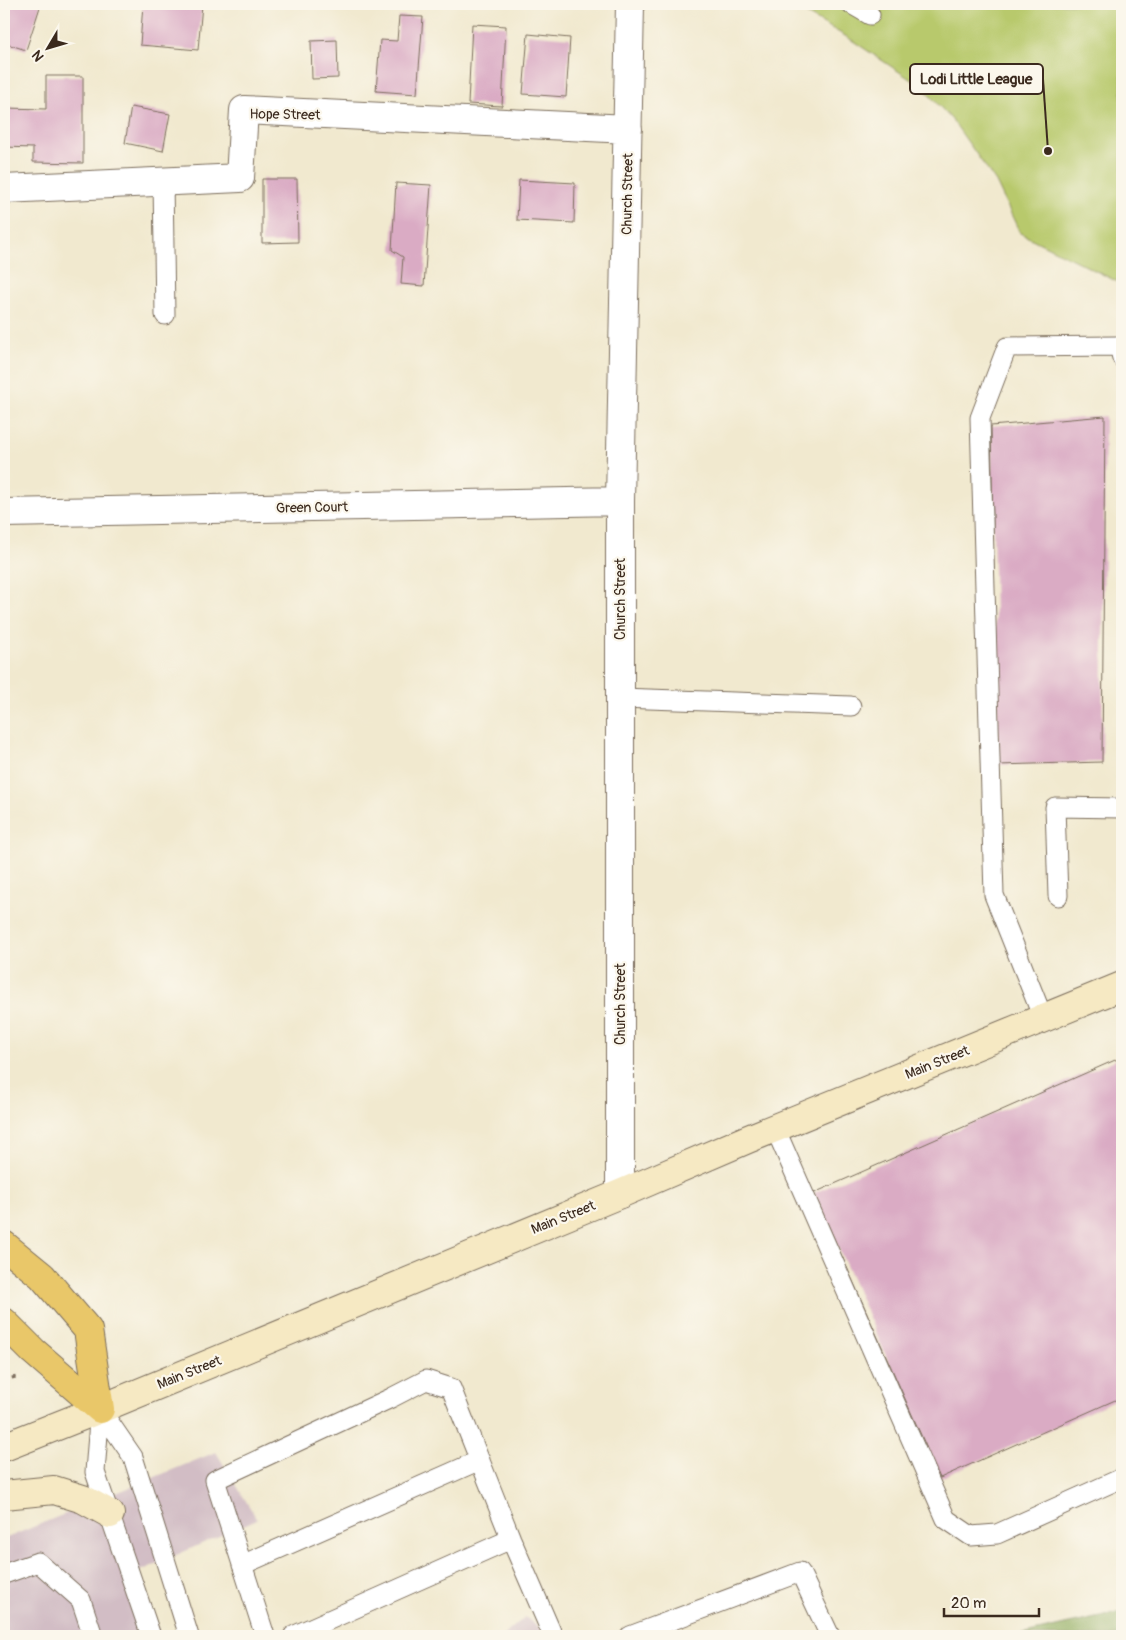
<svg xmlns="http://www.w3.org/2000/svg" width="1126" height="1640" viewBox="0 0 1126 1640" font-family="Pangolin,sans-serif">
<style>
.industrial{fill:#d2bdc5}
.green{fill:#b8c96c;stroke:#7a7a45}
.forest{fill:#92ad60;stroke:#666c3f}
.building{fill:#daabc4}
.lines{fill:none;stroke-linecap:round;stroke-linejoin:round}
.service-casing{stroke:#7b6d5c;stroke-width:21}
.minor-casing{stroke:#7b6d5c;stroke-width:30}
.secondary-casing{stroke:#7b6d5c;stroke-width:30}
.trunk-casing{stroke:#7b6d5c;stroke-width:30}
.path{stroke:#7b6d5c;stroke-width:3;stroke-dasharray:4 4;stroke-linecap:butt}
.service{stroke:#fff;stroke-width:19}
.minor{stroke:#fff;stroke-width:28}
.secondary{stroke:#f6e9c3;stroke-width:28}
.trunk{stroke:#e9c769;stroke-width:28}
.labels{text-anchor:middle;stroke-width:4.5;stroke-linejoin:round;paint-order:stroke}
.street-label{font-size:14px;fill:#3b2a1e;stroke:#fbf7ec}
.leader{fill:none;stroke:#3b2a1e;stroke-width:2}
.callout-dot{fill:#3b2a1e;stroke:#fbf7ec;stroke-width:2}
.callout{fill:#fbf7ec;stroke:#3b2a1e;stroke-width:2}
.callout-label{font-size:15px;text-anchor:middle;font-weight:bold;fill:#3b2a1e}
</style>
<rect width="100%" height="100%" fill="#fbf7ec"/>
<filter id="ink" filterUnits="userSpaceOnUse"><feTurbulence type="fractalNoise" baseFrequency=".02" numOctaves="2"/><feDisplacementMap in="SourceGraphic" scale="10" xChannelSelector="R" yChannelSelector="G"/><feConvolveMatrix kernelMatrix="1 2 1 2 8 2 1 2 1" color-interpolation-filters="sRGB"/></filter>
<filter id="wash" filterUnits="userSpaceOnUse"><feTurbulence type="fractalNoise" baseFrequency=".0096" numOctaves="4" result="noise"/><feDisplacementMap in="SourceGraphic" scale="20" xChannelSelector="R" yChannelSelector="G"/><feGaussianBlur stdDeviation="1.12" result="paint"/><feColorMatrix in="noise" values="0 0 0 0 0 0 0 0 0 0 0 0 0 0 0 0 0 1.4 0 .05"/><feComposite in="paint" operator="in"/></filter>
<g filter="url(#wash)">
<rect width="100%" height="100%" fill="#f1e9cf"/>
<path class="industrial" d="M216,1452L257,1519L134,1574L161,1636H4V1539Z
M525,1617L549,1636H503Z"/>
<path class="green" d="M789,4H1122V284L1020,233L996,182L953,121L922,87L847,37Z"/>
<path class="forest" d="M1122,1612V1636H1015H1016Z"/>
<g id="blocks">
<path class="building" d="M4,4H41L26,50L4,43Z
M143,4H202L198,50L140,45Z
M399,16L423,17L417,94L376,91L380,40L397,41Z
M472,24L506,26L502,106L468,104Z
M528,34L570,38L566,97L523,94Z
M337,40L338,78L312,79L311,41Z
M46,76H83V163L33,162V148L4,147V108L46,109Z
M131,107L170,114L163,151L125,143Z
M262,179H297L298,242L262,243Z
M519,180L575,183L574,223L517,220Z
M396,183L431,185L424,286L401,284L403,257L392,250Z
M1105,416L1102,762L998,765L991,426Z
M1122,1057V1397L940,1478L814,1193Z"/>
</g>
</g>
<g filter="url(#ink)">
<use href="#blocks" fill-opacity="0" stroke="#7b6d5c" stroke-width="1"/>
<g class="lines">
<defs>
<path id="service" d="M851,4L870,15
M163,181L165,315
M620,698L851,706
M1058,896L1055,807L1122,808
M1043,1018L994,895L980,418L1007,347L1119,346L1122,358
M775,1128L946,1519L971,1536L997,1534L1122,1478
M100,1409L133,1457L189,1636
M100,1409L95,1472L151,1636
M242,1565L480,1460
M4,1574L38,1562L81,1600L93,1636
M265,1636L215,1480L391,1398L426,1380L451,1388L511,1539L553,1636
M293,1636L511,1539
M630,1636L800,1572L830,1636"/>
<path id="minor" d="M4,189L240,178L244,110L628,129
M4,513L620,501
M620,1194V501L630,4"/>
<path id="secondary" d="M4,1447L100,1409L620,1194L748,1139L1122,986
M4,1495L54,1490L83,1499L110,1514"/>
<path id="trunk" d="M4,1245L42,1276L88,1330L100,1409
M4,1322L33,1351L100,1409"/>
</defs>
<use href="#service" class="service-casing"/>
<use href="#minor" class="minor-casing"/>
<use href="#secondary" class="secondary-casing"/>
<use href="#trunk" class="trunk-casing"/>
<path class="path" d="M4,1380L16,1377"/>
<use href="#service" class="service"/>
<use href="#minor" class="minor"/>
<use href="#secondary" class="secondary"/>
<use href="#trunk" class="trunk"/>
</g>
</g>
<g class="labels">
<g class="street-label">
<text transform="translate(285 114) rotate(1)" y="5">Hope Street</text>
<text transform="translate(627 194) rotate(-89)" y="5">Church Street</text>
<text transform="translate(312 507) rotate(-1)" y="5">Green Court</text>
<text transform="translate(620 599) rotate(-90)" y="5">Church Street</text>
<text transform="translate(620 1004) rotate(-90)" y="5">Church Street</text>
<text transform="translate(937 1062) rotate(-22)" y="5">Main Street</text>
<text transform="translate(563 1217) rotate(-22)" y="5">Main Street</text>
<text transform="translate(189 1372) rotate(-22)" y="5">Main Street</text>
</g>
</g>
<path class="leader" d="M1048 151L1043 79"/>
<circle class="callout-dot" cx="1048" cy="151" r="5"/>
<rect class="callout" x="910" y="64" width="133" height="30" rx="5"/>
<g class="callout-label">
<text x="976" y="84">Lodi Little League</text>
</g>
<rect width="1126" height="1640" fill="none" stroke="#fbf7ec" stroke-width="20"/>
<g transform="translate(48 48) rotate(232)" stroke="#fbf7ec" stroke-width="4" paint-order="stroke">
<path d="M0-4L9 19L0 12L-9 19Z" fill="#3b2a1e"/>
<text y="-8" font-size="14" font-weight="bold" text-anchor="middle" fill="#3b2a1e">N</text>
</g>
<path d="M944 1608v8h95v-8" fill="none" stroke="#3b2a1e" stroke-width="2.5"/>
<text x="951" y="1608" font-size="15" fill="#3b2a1e" stroke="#fbf7ec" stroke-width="4" paint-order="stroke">20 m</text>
</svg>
